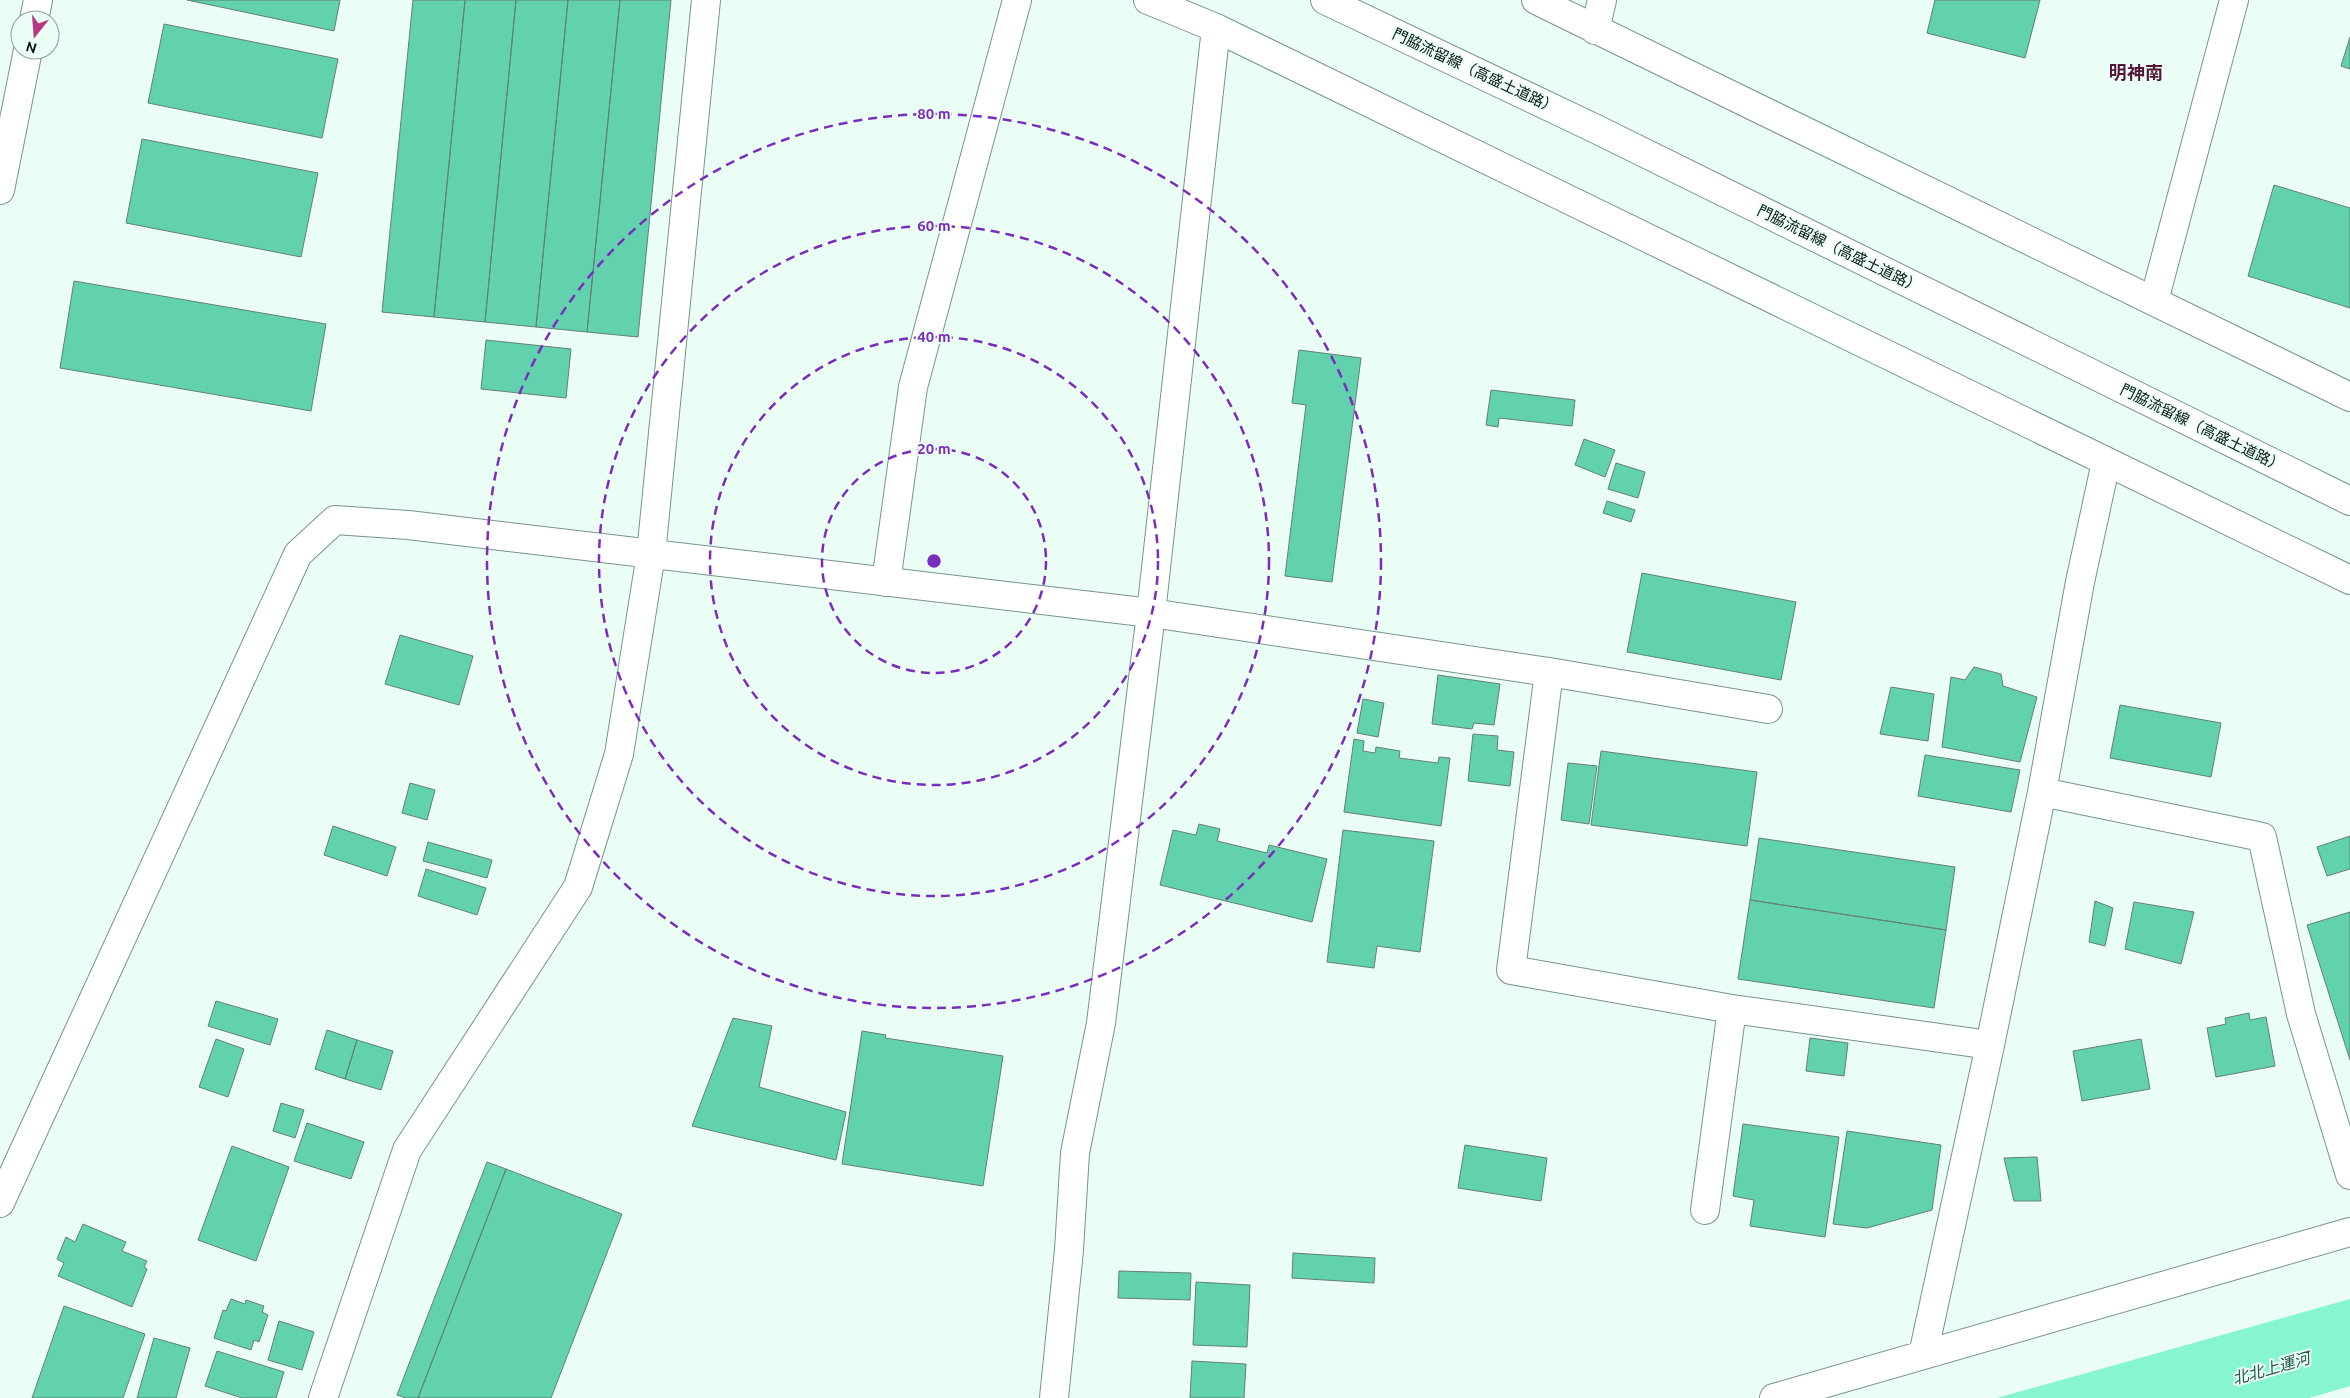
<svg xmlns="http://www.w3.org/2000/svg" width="2350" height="1398" viewBox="0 0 2350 1398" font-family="Ubuntu,'Noto Sans JP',sans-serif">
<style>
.water{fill:#87f6d0}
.building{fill:#62d1ae;stroke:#638075}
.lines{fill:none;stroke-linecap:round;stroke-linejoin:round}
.street-casing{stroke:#779589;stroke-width:30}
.secondary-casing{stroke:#779589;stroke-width:30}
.street{stroke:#fff;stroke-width:28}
.secondary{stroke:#fff;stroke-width:28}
.ring{fill:none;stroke:#7b2cbf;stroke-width:2.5;stroke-dasharray:9 6}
.labels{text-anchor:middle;stroke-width:4;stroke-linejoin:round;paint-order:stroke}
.street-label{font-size:15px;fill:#0a1511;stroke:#eafef6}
.water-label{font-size:16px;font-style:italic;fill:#285748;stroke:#eafef6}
.quarter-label{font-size:18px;font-weight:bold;fill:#55173a;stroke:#eafef6}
.centre{fill:#7b2cbf;stroke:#eafef6;stroke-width:2.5}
.ring-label{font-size:15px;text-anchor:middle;font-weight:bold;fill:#7b2cbf;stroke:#eafef6;stroke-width:4;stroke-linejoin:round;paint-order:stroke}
</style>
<rect width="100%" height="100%" fill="#eafef6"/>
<path class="water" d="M2350,1299V1386L2309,1398H1997Z"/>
<path class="building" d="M187,0H340L334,31Z
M413,0H465L434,317L382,312Z
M465,0H516L485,322L434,317Z
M516,0H568L536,327L485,322Z
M568,0H620L587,332L536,327Z
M620,0H671L638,337L587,332Z
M1935,0H2040L2025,58L1927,33Z
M164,24L338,59L322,138L148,103Z
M2350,37V69L2341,66Z
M142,139L318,173L301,257L126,223Z
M2274,185L2350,208V308L2248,276Z
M74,281L326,324L311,411L60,368Z
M486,340L571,349L566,398L481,389Z
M1299,350L1361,358L1332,582L1285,576L1306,405L1292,403Z
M1491,390L1575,400L1572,426L1499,418L1498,427L1486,425Z
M1584,439L1615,450L1605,477L1575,465Z
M1616,463L1645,472L1638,498L1608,489Z
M1607,501L1635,510L1631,522L1603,513Z
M1642,573L1796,602L1781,680L1627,652Z
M400,635L473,656L459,705L385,684Z
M1974,667L2001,674L2003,686L2037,697L2020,762L1942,747L1951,677L1965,680Z
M1438,675L1500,684L1494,725L1474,723L1472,729L1432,724Z
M1891,687L1934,694L1928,741L1880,734Z
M1363,699L1384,703L1378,737L1357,733Z
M2120,705L2221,723L2211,777L2110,758Z
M1473,734L1498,736L1497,750L1514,752L1510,786L1468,781Z
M1354,739L1364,741L1363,751L1375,753L1376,747L1400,751L1399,758L1438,763L1439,757L1450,758L1441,826L1344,812Z
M1601,751L1757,772L1747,846L1591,825Z
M1925,755L2020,770L2011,812L1918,796Z
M1568,763L1597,766L1589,824L1561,820Z
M410,783L435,790L427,820L402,813Z
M1199,824L1220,829L1217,841L1267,853L1269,845L1327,859L1312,922L1160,885L1173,830L1196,835Z
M333,826L396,847L387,876L324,855Z
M1343,830L1434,841L1420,952L1377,946L1374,968L1327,962Z
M2350,836V869L2327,876L2317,847Z
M1759,838L1955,867L1946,930L1750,900Z
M428,842L492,860L487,878L423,861Z
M426,869L486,888L477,915L418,896Z
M1750,900L1946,930L1934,1008L1738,979Z
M2095,901L2113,908L2105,946L2089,942Z
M2134,902L2194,912L2181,964L2125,949Z
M2350,912V1060L2307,925Z
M216,1001L278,1019L270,1045L208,1026Z
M2249,1013L2250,1020L2266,1017L2275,1066L2216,1077L2207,1028L2226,1024L2225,1018Z
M733,1018L772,1026L759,1087L846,1112L836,1160L692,1126Z
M327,1030L357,1040L345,1079L315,1069Z
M862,1031L886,1035L885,1038L1003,1056L983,1186L842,1164Z
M1810,1038L1848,1043L1844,1076L1806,1071Z
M216,1039L244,1049L228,1097L199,1087Z
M2141,1039L2150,1089L2082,1101L2073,1051Z
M357,1040L393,1051L381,1090L345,1079Z
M281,1103L304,1110L295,1138L273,1131Z
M307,1123L364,1142L351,1179L294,1161Z
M1743,1124L1839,1137L1825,1237L1750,1226L1754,1200L1733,1196Z
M1847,1131L1941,1145L1932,1210L1867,1228L1833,1224Z
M1465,1145L1547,1158L1541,1201L1458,1188Z
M232,1146L289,1167L256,1261L198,1240Z
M2037,1157L2041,1201H2014L2004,1158Z
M487,1162L506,1169L418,1398H406L397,1395Z
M506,1169L622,1214L551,1398H418Z
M83,1224L126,1242L122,1251L147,1261L144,1267L147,1269L132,1307L58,1276L64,1263L57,1259L66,1237L75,1242Z
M1293,1253L1375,1258L1374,1283L1292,1278Z
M1119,1271L1191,1273L1190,1300L1118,1298Z
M1196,1282L1250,1285L1247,1347L1193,1345Z
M231,1299L245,1304L246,1300L264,1306L262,1312L268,1315L259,1342L254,1340L251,1350L214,1338L223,1310L226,1311Z
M64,1306L145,1334L123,1398H32Z
M279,1321L314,1332L302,1370L268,1360Z
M154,1338L190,1348L176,1398H137Z
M217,1351L284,1372L276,1398H242L205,1386Z
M1192,1361L1246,1364L1244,1398H1190Z"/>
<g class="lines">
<defs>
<path id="street" d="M1148,0L1216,28L2350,580
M1536,0L2350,397
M34,20L38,0
M1595,30L1602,0
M0,190L28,50
M2154,301L2234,0
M2042,792L2262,837L2301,1014L2350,1175
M1732,1009L1511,970L1549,672L1768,709
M0,1203L298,554L335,520L408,525L1151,613L1549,672
M1705,1210L1732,1009L1990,1045
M1923,1355L1990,1045L2042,792L2080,582L2106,462
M323,1398L407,1150L578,887L619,754L651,554L706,0
M1054,1398L1069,1250L1075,1153L1101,1023L1151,613L1216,28
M1774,1398L2350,1232"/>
<path id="secondary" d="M1325,0L1596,129L2350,501
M886,582L913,387L1017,0"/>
</defs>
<use href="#street" class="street-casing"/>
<use href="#secondary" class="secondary-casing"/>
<use href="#street" class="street"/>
<use href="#secondary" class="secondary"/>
</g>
<g class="ring">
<circle cx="934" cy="561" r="112"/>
<circle cx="934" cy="561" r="224"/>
<circle cx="934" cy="561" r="335"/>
<circle cx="934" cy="561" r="447"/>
</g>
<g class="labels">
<g class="street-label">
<text transform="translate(1475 71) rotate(25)" y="5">門脇流留線（高盛土道路）</text>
<text transform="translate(1839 249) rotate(26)" y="5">門脇流留線（高盛土道路）</text>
<text transform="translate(2202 428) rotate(26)" y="5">門脇流留線（高盛土道路）</text>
</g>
<g class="water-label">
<text transform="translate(2271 1368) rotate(-16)" y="6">北北上運河</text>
</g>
<g class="quarter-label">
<text x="2136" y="79">明神南</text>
</g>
</g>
<circle cx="934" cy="561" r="8" class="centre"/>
<g class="ring-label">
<text x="934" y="119">80 m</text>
<text x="934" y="231">60 m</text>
<text x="934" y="342">40 m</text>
<text x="934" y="454">20 m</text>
</g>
<g transform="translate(35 35) rotate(197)"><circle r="24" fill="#eafef6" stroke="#90a19a"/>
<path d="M0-4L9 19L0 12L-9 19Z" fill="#b83780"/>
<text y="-8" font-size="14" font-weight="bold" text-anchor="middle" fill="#0a1511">N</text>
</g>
</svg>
